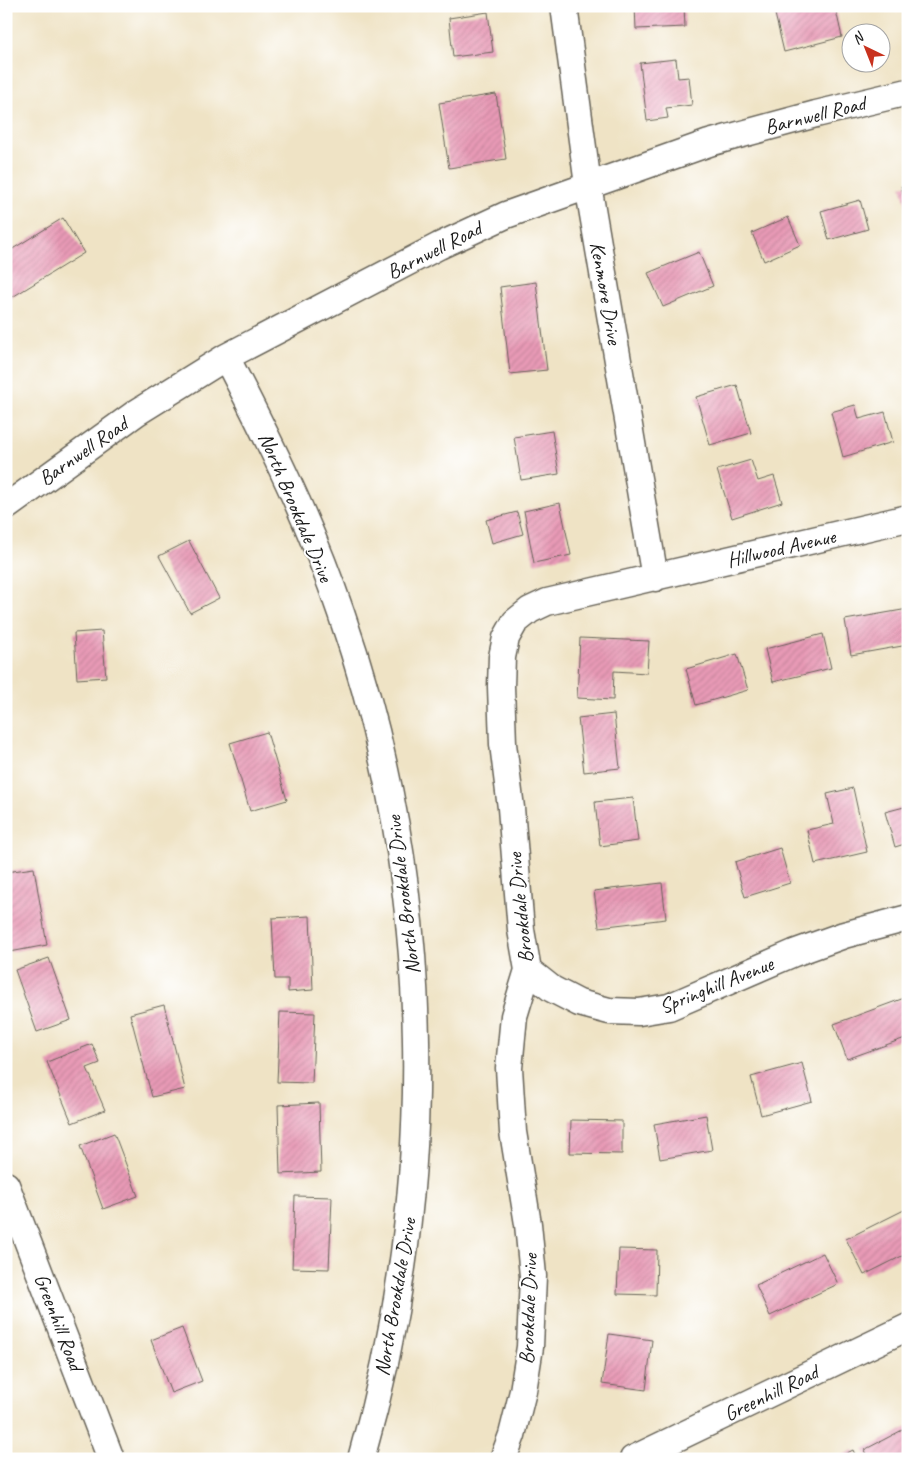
<svg xmlns="http://www.w3.org/2000/svg" width="914" height="1465" viewBox="0 0 914 1465" font-family="Caveat,sans-serif">
<style>
.building{fill:url(#building-hatch)}
.lines{fill:none;stroke-linecap:round;stroke-linejoin:round}
.minor-casing{stroke:#666257;stroke-width:29}
.minor{stroke:#fff;stroke-width:26}
.labels{text-anchor:middle;stroke-width:4;stroke-linejoin:round;paint-order:stroke}
.street-label{font-size:21px;fill:#1c1c1c;stroke:#fff}
</style>
<defs>
<pattern id="building-hatch" width="6" height="6" patternUnits="userSpaceOnUse" patternTransform="scale(1.25)"><rect width="6" height="6" fill="#e89ab6"/><path d="M-1 1l2-2M0 6l6-6M5 7l2-2" fill="none" stroke="#c6849c"/></pattern>
</defs>
<rect width="100%" height="100%" fill="#fff"/>
<filter id="ink" filterUnits="userSpaceOnUse"><feTurbulence type="fractalNoise" baseFrequency=".02" numOctaves="2"/><feDisplacementMap in="SourceGraphic" scale="10" xChannelSelector="R" yChannelSelector="G"/><feConvolveMatrix kernelMatrix="1 2 1 2 8 2 1 2 1" color-interpolation-filters="sRGB"/></filter>
<filter id="wash" filterUnits="userSpaceOnUse"><feTurbulence type="fractalNoise" baseFrequency=".0096" numOctaves="4" result="noise"/><feDisplacementMap in="SourceGraphic" scale="20" xChannelSelector="R" yChannelSelector="G"/><feGaussianBlur stdDeviation="1.12" result="paint"/><feColorMatrix in="noise" values="0 0 0 0 0 0 0 0 0 0 0 0 0 0 0 0 0 1.4 0 .05"/><feComposite in="paint" operator="in"/></filter>
<g filter="url(#wash)">
<rect width="100%" height="100%" fill="#efe3c5"/>
<g id="blocks">
<path class="building" d="M635,6H684L685,27L636,29Z
M807,6H835L842,37L784,52L775,14Z
M488,12L493,52L453,57L449,18Z
M676,59L678,78L689,77L692,105L666,108L668,118L647,121L640,63Z
M496,94L506,159L449,168L439,103Z
M908,184V208H907L901,186Z
M860,200L868,229L829,240L821,211Z
M788,217L800,245L764,261L752,233Z
M63,218L84,253L6,301V253Z
M699,252L713,286L663,307L648,273Z
M536,282L547,370L510,374L500,287Z
M737,385L751,433L710,445L696,397Z
M855,405L859,419L885,412L893,442L843,457L831,412Z
M552,431L559,474L521,480L514,437Z
M751,460L758,481L774,476L782,502L732,518L717,470Z
M560,503L571,555L534,563L524,511Z
M517,512L523,534L492,543L486,520Z
M189,541L219,598L190,613L159,556Z
M908,609V645L851,655L845,620Z
M102,631L106,677L77,679L74,633Z
M823,634L831,668L773,682L765,649Z
M580,638L649,641L647,673L614,671L613,700L577,698Z
M737,654L748,690L696,705L686,669Z
M614,714L620,768L584,772L578,718Z
M267,732L287,800L250,811L230,743Z
M853,788L867,852L815,864L807,830L834,824L827,794Z
M633,798L638,841L600,846L595,802Z
M908,806V843L895,847L885,812Z
M780,848L790,883L745,897L735,862Z
M34,868L47,945L10,952L6,931V872Z
M662,883L666,919L599,927L594,891Z
M310,916L313,990L288,992V979H275L272,918Z
M49,958L71,1020L37,1032L15,970Z
M907,997L908,1037L847,1059L834,1024Z
M164,1005L185,1089L152,1097L130,1014Z
M280,1012L315,1013L312,1083L277,1082Z
M92,1044L100,1063L87,1068L105,1110L72,1123L47,1062Z
M802,1063L812,1101L761,1115L751,1077Z
M319,1103L321,1172L280,1174L278,1105Z
M706,1115L712,1150L660,1159L654,1124Z
M571,1120L622,1121V1154L570,1153Z
M114,1133L138,1196L103,1209L80,1146Z
M295,1196L332,1197L329,1269L292,1268Z
M904,1210L908,1216V1253L864,1275L846,1239Z
M619,1249L657,1250L656,1295L617,1294Z
M823,1253L838,1284L770,1316L756,1285Z
M182,1328L202,1381L171,1393L151,1340Z
M609,1334L652,1340L646,1390L602,1384Z
M908,1427V1459H868L864,1450Z
M853,1450L857,1459H835Z"/>
</g>
</g>
<g filter="url(#ink)">
<use href="#blocks" fill-opacity="0" stroke="#666257" stroke-width="1"/>
<g class="lines">
<defs>
<path id="minor" d="M564,6L588,185L655,578
M226,357C269,440 311,524 341,613C435,884 440,1184 361,1459
M6,507L136,413L226,357L439,246L506,215L709,143L816,114L908,92
M528,970L552,989L579,1003L609,1011L639,1012L669,1007L794,953L844,935L908,918
M6,1185L111,1459
M503,1459L512,1435L523,1391L530,1347L533,1276L528,1224L513,1132L509,1068L514,1016L528,970L521,930L511,808L503,744L501,686L502,657L506,638L515,622L530,610L547,602L908,518
M633,1459L908,1327"/>
</defs>
<use href="#minor" class="minor-casing"/>
<use href="#minor" class="minor"/>
</g>
</g>
<g class="labels">
<g class="street-label">
<text transform="translate(815 115) rotate(-14)" y="7">Barnwell Road</text>
<text transform="translate(434 250) rotate(-27)" y="7">Barnwell Road</text>
<text transform="translate(606 293) rotate(80)" y="7">Kenmore Drive</text>
<text transform="translate(83 451) rotate(-35)" y="7">Barnwell Road</text>
<text transform="translate(296 507) rotate(67)" y="7">North Brookdale Drive</text>
<text transform="translate(781 548) rotate(-13)" y="7">Hillwood Avenue</text>
<text transform="translate(403 895) rotate(-97)" y="7">North Brookdale Drive</text>
<text transform="translate(520 908) rotate(-96)" y="7">Brookdale Drive</text>
<text transform="translate(716 985) rotate(-22)" y="7">Springhill Avenue</text>
<text transform="translate(395 1297) rotate(-80)" y="7">North Brookdale Drive</text>
<text transform="translate(528 1309) rotate(-88)" y="7">Brookdale Drive</text>
<text transform="translate(59 1322) rotate(69)" y="7">Greenhill Road</text>
<text transform="translate(771 1393) rotate(-26)" y="7">Greenhill Road</text>
</g>
</g>
<rect width="914" height="1465" fill="none" stroke="#fff" stroke-width="25"/>
<g transform="translate(866 48) rotate(317)"><circle r="24" fill="#ffffff" stroke="#a4a4a4"/>
<path d="M0-4L9 19L0 12L-9 19Z" fill="#c8321e"/>
<text y="-8" font-size="14" font-weight="bold" text-anchor="middle" fill="#1c1c1c">N</text>
</g>
</svg>
